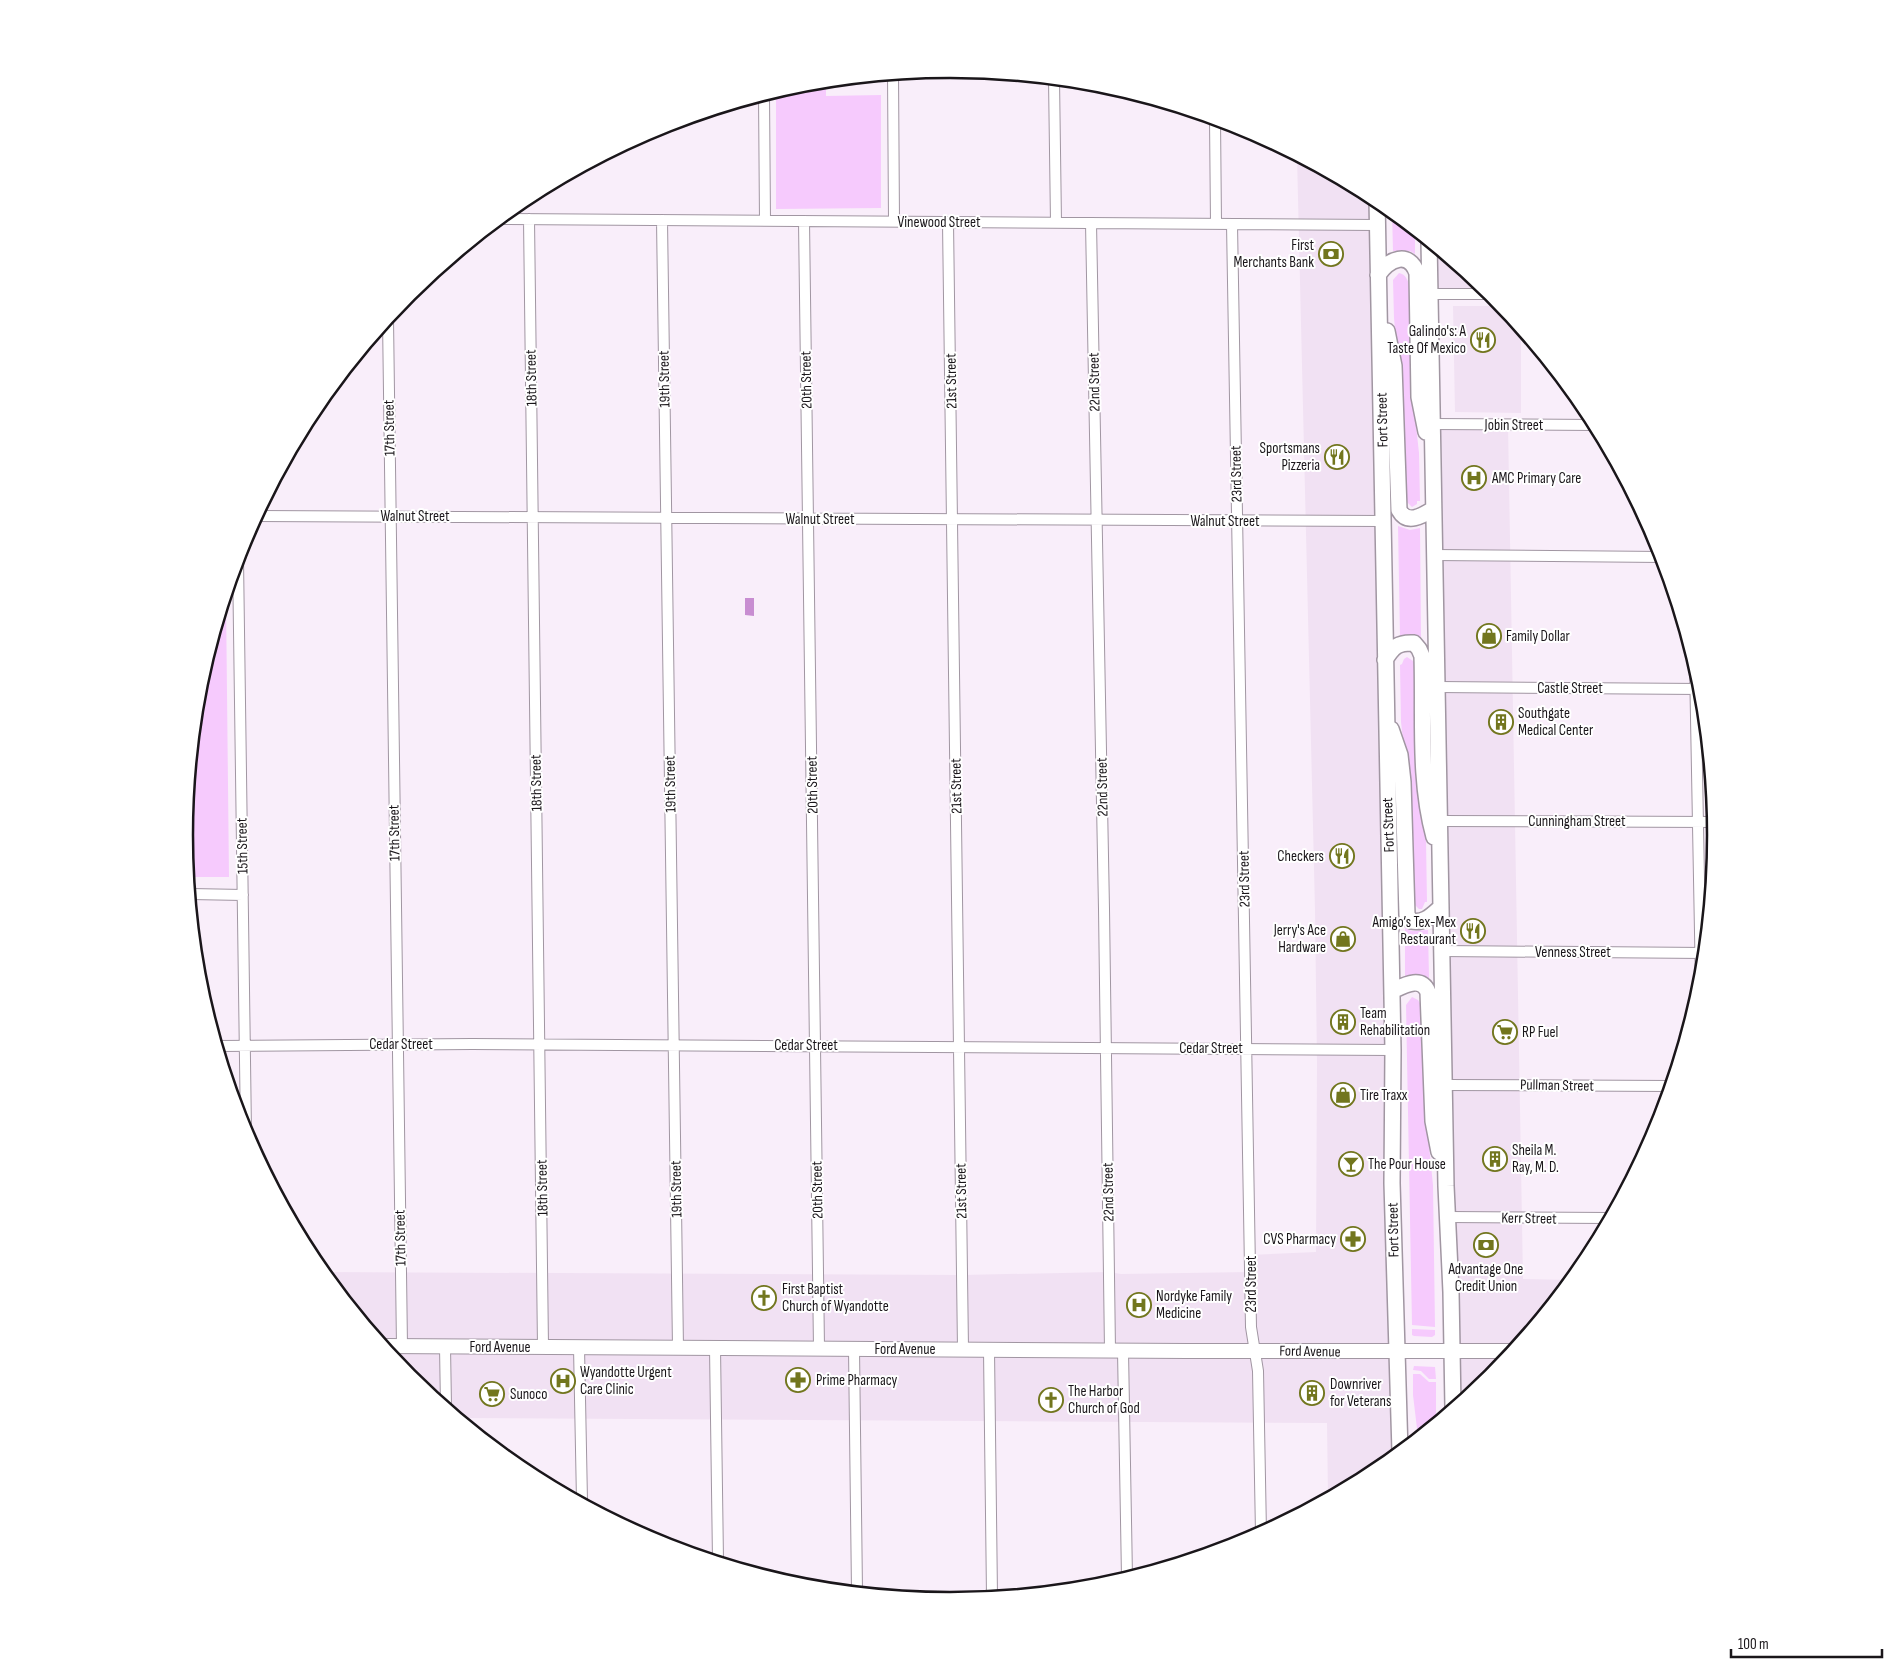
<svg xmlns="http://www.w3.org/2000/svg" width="1901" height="1669" viewBox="0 0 1901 1669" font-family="'Sofia Sans Condensed',sans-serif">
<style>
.built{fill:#f1e1f3}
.green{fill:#f6cafd}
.water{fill:#c88dd1}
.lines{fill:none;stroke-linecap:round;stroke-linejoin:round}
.street-casing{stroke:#a196a2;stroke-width:12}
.secondary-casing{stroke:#a196a2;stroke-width:16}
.primary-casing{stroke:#a196a2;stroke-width:18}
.street{stroke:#fff;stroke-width:10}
.secondary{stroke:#fff;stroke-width:14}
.primary{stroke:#fff;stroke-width:15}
.labels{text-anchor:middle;stroke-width:4;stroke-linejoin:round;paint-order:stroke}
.street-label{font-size:15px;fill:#1a161a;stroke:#fff}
.poi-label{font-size:15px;fill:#1a161a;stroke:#fff;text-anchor:start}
.rim{fill:none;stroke:#1a161a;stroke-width:2.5}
</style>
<rect width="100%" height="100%" fill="#f9eefa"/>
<path class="built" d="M1297,156L1377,199L1400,1452L1376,1471L1328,1497L1327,1423L461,1418L409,1376L323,1272L962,1275L1109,1272L1121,1274L1250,1272V1255L1316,1252L1317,1062L1315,910Z
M1429,241L1492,293L1431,294Z
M1453,306H1502L1521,329V413L1455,412Z
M1432,424L1508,425L1523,1279L1571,1280L1492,1376L1453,1408Z"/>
<path class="green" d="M826,81V96L881,95V208L776,209V91L801,83Z
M1392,211L1415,230V254L1410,251H1393Z
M1399,273C1406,274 1408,281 1410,287L1413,398L1419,453L1420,501H1417V504L1412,507L1406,501L1399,375L1394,318L1393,280Z
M1398,526L1410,530L1420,528L1421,638L1410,635L1400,636Z
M226,599L229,877H189L185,834L200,685Z
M1407,657L1413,661L1416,667L1420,784L1426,841L1427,902H1425L1422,909H1419L1414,904L1407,777L1401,722L1400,665L1402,664L1404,659Z
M1405,928L1412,931L1428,930L1429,978L1420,975L1405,976Z
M1412,997L1418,1000L1421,1005L1427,1127L1433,1185L1435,1327L1412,1325L1406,1005Z
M1412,1329L1435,1330V1335L1432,1337L1414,1336L1412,1335Z
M1414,1366L1435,1367L1436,1379H1429L1421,1371L1413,1370Z
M1413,1374H1420L1429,1382H1436V1422L1418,1437L1413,1395Z"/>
<path class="water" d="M745,598H754V616L745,615Z"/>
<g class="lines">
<defs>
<path id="street" d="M893,74L894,221
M1054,79L1056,223
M764,95L765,221
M1215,119L1216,224
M500,219L1377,225
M529,219L543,1347
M662,220L678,1348
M804,221L819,1348
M948,222L963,1349
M1091,223L1104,909L1110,1350
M1232,224L1251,1327L1258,1371L1261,1533
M1431,294H1493
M388,319L402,1346
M1432,424L1596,425
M256,516L1383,521
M1434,555L1663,557
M238,559L246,1132
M1695,664L1701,986
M1438,687L1702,689
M1439,821L1715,822
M191,894L243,895
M1442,951L1705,953
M218,1046L472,1044L1393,1050
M1444,1085L1670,1086
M1448,1217L1610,1218
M445,1347L446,1406
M579,1347L582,1501
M715,1348L718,1560
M854,1349L857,1591
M989,1350L992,1596
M1123,1351L1127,1577"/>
<path id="secondary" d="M385,1346L1187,1351H1513"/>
<path id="primary" d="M1377,199L1393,1050L1392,1183L1400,1452
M1429,241L1446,1186L1451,1292L1453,1408
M1378,275C1389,259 1409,250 1417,273L1419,397L1426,432
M1387,331L1394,366L1399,510C1407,525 1422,516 1433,509
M1385,660C1393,647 1398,642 1414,643L1419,649L1422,656C1424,716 1418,779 1434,837
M1391,729L1400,755L1403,782L1407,915L1411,921C1424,924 1432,915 1441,907
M1392,991C1403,986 1421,975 1428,992L1433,1121L1439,1152"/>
</defs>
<use href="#street" class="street-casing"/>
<use href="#secondary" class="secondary-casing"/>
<use href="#primary" class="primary-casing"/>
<use href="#street" class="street"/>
<use href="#secondary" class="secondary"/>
<use href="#primary" class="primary"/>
</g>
<defs>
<symbol id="bank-ring" viewBox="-11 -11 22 22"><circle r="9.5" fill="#fff" stroke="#72761e" stroke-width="1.5"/><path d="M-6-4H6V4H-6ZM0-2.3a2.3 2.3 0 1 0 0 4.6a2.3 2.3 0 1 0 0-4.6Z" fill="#72761e"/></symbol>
<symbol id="restaurant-ring" viewBox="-11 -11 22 22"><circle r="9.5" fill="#fff" stroke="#72761e" stroke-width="1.5"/><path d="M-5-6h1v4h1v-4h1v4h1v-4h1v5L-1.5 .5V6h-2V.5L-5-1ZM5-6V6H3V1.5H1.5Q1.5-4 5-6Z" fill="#72761e"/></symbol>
<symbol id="hospital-ring" viewBox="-11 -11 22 22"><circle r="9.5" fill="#fff" stroke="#72761e" stroke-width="1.5"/><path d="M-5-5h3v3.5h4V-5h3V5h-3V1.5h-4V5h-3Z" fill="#72761e"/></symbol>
<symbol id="shop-ring" viewBox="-11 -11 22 22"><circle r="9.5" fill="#fff" stroke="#72761e" stroke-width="1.5"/><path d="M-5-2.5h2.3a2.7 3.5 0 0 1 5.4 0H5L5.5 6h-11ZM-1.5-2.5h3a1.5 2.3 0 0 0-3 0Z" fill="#72761e"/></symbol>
<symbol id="building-ring" viewBox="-11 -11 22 22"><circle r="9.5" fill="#fff" stroke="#72761e" stroke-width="1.5"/><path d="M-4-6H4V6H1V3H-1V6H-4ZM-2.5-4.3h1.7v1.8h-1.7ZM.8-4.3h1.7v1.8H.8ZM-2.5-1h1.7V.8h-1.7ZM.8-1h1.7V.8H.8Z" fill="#72761e"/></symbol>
<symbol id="supermarket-ring" viewBox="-11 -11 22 22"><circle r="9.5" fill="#fff" stroke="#72761e" stroke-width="1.5"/><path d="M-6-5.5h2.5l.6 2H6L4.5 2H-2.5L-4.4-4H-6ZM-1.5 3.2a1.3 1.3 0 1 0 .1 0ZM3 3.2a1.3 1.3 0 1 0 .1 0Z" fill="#72761e"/></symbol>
<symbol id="bar-ring" viewBox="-11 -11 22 22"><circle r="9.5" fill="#fff" stroke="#72761e" stroke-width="1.5"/><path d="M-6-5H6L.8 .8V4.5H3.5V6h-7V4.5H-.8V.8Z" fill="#72761e"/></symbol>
<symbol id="pharmacy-ring" viewBox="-11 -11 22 22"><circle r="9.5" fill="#fff" stroke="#72761e" stroke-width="1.5"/><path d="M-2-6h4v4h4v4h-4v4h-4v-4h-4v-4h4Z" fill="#72761e"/></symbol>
<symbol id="church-ring" viewBox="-11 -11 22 22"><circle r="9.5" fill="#fff" stroke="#72761e" stroke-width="1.5"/><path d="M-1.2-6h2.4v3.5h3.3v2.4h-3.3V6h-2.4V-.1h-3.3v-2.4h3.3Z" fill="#72761e"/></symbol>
</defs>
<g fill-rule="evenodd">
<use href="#bank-ring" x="1317" y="240" width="28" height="28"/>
<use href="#restaurant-ring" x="1469" y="326" width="28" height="28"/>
<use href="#restaurant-ring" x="1323" y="443" width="28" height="28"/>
<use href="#hospital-ring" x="1460" y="464" width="28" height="28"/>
<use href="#shop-ring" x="1475" y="622" width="28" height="28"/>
<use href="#building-ring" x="1487" y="708" width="28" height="28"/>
<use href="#restaurant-ring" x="1328" y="842" width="28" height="28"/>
<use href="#restaurant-ring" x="1459" y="917" width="28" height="28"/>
<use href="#shop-ring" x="1329" y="925" width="28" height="28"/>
<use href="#building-ring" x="1329" y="1008" width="28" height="28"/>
<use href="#supermarket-ring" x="1491" y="1018" width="28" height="28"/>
<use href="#shop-ring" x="1329" y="1081" width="28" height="28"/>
<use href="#building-ring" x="1481" y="1145" width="28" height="28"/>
<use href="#bar-ring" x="1337" y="1150" width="28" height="28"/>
<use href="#pharmacy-ring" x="1339" y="1225" width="28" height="28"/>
<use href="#bank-ring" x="1472" y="1231" width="28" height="28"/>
<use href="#church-ring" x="750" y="1284" width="28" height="28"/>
<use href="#hospital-ring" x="1125" y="1291" width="28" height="28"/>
<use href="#pharmacy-ring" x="784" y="1366" width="28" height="28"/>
<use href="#hospital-ring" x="549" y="1367" width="28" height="28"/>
<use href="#building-ring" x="1298" y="1379" width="28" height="28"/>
<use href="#supermarket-ring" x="478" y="1380" width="28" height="28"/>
<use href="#church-ring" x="1037" y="1386" width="28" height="28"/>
</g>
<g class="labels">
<g class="street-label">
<text x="939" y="227">Vinewood Street</text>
<text transform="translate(531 378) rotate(-91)" y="5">18th Street</text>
<text transform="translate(664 379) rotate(-91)" y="5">19th Street</text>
<text transform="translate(806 380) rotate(-91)" y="5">20th Street</text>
<text transform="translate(951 381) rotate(-91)" y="5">21st Street</text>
<text transform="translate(1094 382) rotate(-91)" y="5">22nd Street</text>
<text transform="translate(1382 420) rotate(-91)" y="5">Fort Street</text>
<text x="1514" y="430">Jobin Street</text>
<text transform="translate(389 428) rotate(-91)" y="5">17th Street</text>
<text transform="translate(1236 474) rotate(-91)" y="5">23rd Street</text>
<text x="415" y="521">Walnut Street</text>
<text x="820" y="524">Walnut Street</text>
<text x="1225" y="526">Walnut Street</text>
<text x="1570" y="693">Castle Street</text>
<text transform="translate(536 783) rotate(-91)" y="5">18th Street</text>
<text transform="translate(670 784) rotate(-91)" y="5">19th Street</text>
<text transform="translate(812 785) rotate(-91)" y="5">20th Street</text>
<text transform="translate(956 786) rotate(-91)" y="5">21st Street</text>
<text transform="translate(1102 787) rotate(-91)" y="5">22nd Street</text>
<text x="1577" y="826">Cunningham Street</text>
<text transform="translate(1388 825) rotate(-92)" y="5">Fort Street</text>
<text transform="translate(394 833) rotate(-91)" y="5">17th Street</text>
<text transform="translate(242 846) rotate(-91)" y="5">15th Street</text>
<text transform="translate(1244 879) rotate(-91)" y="5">23rd Street</text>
<text x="1573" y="957">Venness Street</text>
<text x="401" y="1049">Cedar Street</text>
<text x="806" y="1050">Cedar Street</text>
<text x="1211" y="1053">Cedar Street</text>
<text transform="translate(1557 1085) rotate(1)" y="5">Pullman Street</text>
<text transform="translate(542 1188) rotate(-91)" y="5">18th Street</text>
<text transform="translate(676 1189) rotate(-91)" y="5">19th Street</text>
<text transform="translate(817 1190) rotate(-91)" y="5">20th Street</text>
<text transform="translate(961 1191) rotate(-91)" y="5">21st Street</text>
<text transform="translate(1108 1192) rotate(-91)" y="5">22nd Street</text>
<text transform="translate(1529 1218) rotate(1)" y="5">Kerr Street</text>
<text transform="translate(1393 1230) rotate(-91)" y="5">Fort Street</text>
<text transform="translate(400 1238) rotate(-91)" y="5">17th Street</text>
<text transform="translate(1251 1284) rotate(-90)" y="5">23rd Street</text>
<text x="500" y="1352">Ford Avenue</text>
<text x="905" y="1354">Ford Avenue</text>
<text transform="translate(1310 1351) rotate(1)" y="5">Ford Avenue</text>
</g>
<g class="poi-label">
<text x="1314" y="250" text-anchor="end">First<tspan x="1314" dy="17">Merchants Bank</tspan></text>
<text x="1466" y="336" text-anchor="end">Galindo's: A<tspan x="1466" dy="17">Taste Of Mexico</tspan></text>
<text x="1320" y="453" text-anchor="end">Sportsmans<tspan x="1320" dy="17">Pizzeria</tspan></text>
<text x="1492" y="483">AMC Primary Care</text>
<text x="1506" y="641">Family Dollar</text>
<text x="1518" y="718">Southgate<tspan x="1518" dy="17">Medical Center</tspan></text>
<text x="1324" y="861" text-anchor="end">Checkers</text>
<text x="1456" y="927" text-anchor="end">Amigo’s Tex-Mex<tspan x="1456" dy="17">Restaurant</tspan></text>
<text x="1326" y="935" text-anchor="end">Jerry's Ace<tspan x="1326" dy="17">Hardware</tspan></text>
<text x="1360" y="1018">Team<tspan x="1360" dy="17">Rehabilitation</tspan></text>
<text x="1522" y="1037">RP Fuel</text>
<text x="1360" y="1100">Tire Traxx</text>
<text x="1512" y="1155">Sheila M.<tspan x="1512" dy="17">Ray, M. D.</tspan></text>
<text x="1368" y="1169">The Pour House</text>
<text x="1336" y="1244" text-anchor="end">CVS Pharmacy</text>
<text x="1486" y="1274" text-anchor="middle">Advantage One<tspan x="1486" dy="17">Credit Union</tspan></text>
<text x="782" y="1294">First Baptist<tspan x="782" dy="17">Church of Wyandotte</tspan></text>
<text x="1156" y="1301">Nordyke Family<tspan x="1156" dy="17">Medicine</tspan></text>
<text x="580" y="1377">Wyandotte Urgent<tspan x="580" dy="17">Care Clinic</tspan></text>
<text x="816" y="1385">Prime Pharmacy</text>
<text x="1330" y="1389">Downriver<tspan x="1330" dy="17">for Veterans</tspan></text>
<text x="1068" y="1396">The Harbor<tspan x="1068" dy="17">Church of God</tspan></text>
<text x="510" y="1399">Sunoco</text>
</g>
</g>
<path d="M0 0H1901V1669H0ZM193 835a757 757 0 1 1 1514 0a757 757 0 1 1-1514 0Z" fill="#fff" fill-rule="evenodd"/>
<path class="rim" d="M193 835a757 757 0 1 1 1514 0a757 757 0 1 1-1514 0Z"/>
<path d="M1731 1649v8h151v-8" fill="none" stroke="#1a161a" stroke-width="2.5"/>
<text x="1738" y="1649" font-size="15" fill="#1a161a" stroke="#ffffff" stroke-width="4" paint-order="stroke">100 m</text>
</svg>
